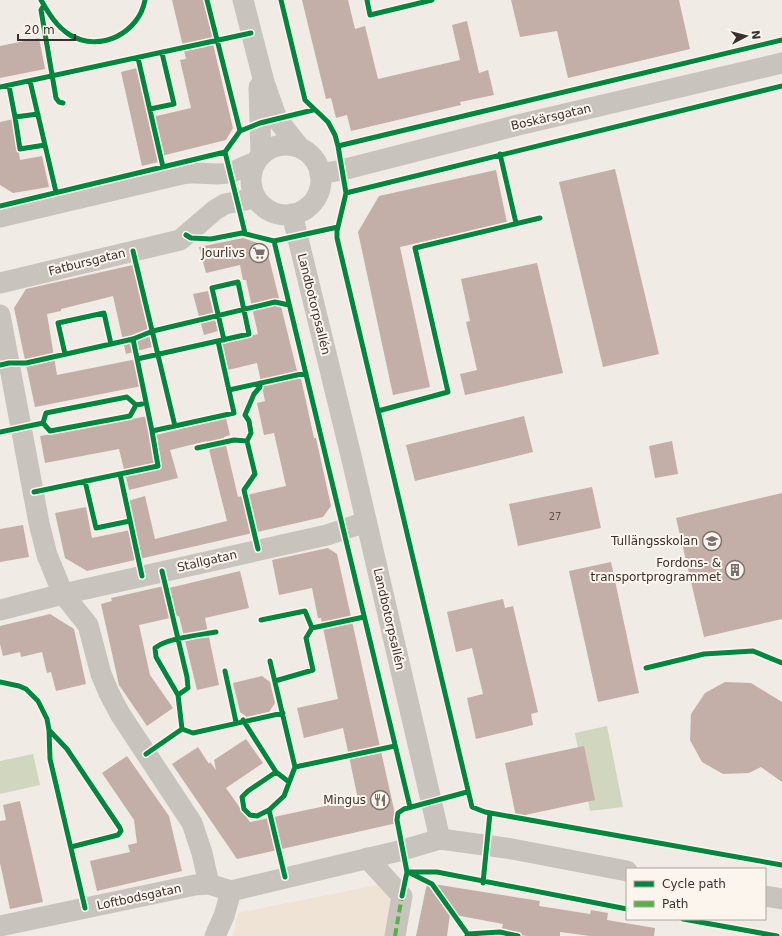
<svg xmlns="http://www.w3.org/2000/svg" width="782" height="936" viewBox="0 0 782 936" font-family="'DejaVu Sans',sans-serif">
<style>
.green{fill:#d1d6bf}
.plaza{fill:#eee3d5}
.building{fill:#c3afa7}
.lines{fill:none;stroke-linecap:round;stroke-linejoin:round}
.minor{stroke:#c9c3be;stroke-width:21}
.quiet{stroke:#57b246;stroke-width:4;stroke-dasharray:8 4;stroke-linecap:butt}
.cycleway-casing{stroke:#fbf5ee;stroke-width:8}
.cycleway{stroke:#00873e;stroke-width:5}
.labels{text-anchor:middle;stroke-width:4;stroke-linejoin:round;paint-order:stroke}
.number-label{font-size:10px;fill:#5d504a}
.street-label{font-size:12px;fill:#3b302b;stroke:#fbf5ee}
.poi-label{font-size:12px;fill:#3b302b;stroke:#fbf5ee;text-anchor:end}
</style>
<rect width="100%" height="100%" fill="#f0ebe5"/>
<path class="green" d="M607,726L623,807L590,811L575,733Z
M33,754L40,785L0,794V761Z"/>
<path class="plaza" d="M388,883L397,892L389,936H233L238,913Z"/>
<path class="building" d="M172,0H205L214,39L212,40L233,128L226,140L157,157L158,162L142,166L121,72L137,68L148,118L191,108L180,60L186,59Z
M302,0H348L355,29L365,26L378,79L460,60L452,25L467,21L479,73L488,70L494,95L460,102L461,105L351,131L347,115L336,118L331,98L326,99Z
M511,0H679L690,49L568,78L557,31L520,37Z
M39,38L45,69L0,78V46Z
M14,119L20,160L42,156L49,187L13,193L0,185V122Z
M615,169L659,354L603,367L559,182Z
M496,170L507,223L400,247L430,387L393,395L358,232L379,196Z
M243,238L266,246L299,379H301L314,438H316L331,506L323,517L87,571L65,558L55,513L86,507L92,538L135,529L128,501L145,496L155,539L227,521L207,441L170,450L178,478L129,490L119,449L45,463L40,436L148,416L152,436L226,418L230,435L224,437L238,497L286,486L274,433L264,435L257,403L265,401L257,363L228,370L221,343L258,334L246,280H243L240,265L206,273L199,247Z
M537,263L563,373L465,395L460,374L477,370L466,322L470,321L461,279Z
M133,265L152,347L126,354L113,296L61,309V311L47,314L57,375L137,359L142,386L35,407L14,308L26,289Z
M208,291L218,331L204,335L193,294Z
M524,416L533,452L415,481L406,445Z
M672,441L678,474L655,478L649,446Z
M592,487L601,528L518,546L509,504Z
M782,493V619L704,637L676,518Z
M23,525L29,557L0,562V529Z
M328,548L337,554L397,823L237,859L172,764L198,747L209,764L210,762L216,770L214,760L246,739L263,763L226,788L250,822L358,799L343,728L304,738L297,708L338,699L321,618H318L312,588L279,595L272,560Z
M611,562L639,693L598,702L569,571Z
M240,571L249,608L205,618L219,685L197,690L179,616L139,625L150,675L173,708L147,726L119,685L101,604L112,601L111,598L164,586L165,589Z
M503,599L505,608L513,606L538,712L531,714L533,725L476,739L467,698L483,694L472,648L456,652L447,612Z
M50,614L74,629L86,684L56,691L51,672L47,673L42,652L21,657L20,652L3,656L0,644V626Z
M262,676L270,682L275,703L269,712L247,717L240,712L233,683Z
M725,682L751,683L782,702V782L761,767L749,773L723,774L702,762L690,740L691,714L705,693Z
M584,746L595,800L516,817L505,763Z
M127,756L169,816L182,871L97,891L90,861L130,852L128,845L137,843L134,820L102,773Z
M20,801L43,902L10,909L0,863V821L6,820L3,805Z
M427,883L540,901L539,906L590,914L591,910L608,913L607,920L655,928L654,936H590L560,932V936H527L501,932L503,924L450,914L447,936H416Z"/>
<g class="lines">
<path class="minor" d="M243,0L264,82L277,119L300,148
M259,87L261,155
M251 180a35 35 0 1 1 70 0a35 35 0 1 1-70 0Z
M320,174L342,170L518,125L782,63
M292,214L353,464L440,839L512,849L627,871
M0,217L182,174C198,171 214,176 229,173C238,170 247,165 256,162
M0,283L180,240L215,210L225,204L255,198
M0,315L39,523L47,555L63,594L88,625L101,674L109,693L120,714L192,823L202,853L209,884
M0,610L63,594L327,535L366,522
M367,858L402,896L395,936
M765,896L782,899
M0,926L195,885L209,884L231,891L403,850L440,839
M215,936L224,916L231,891"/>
<path class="quiet" d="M395,936L402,896"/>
<defs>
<path id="cycleway" d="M41,0C49,14 57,27 70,35C100,53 139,33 145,0
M207,0L240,131L225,152L245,233
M281,0L305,100L328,122L335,135L338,146L346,193L337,231V238L472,807L485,812L782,865
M367,0L370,15L432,0
M44,5L41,10L56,98L59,102L63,103
M138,58L163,167
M30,81L56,192
M9,86L15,117L38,114
M0,87L251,33
M150,109L174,104L162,53
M15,117L20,149L45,145
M240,131L260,123L313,110
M338,146L782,40
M500,154L516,223
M346,193L782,86
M0,206L225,152
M186,235L191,238L211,239L242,233L274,241L338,227
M274,241L410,807
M133,251L175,426
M133,339L152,431L234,413L218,341
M65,354L58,323L104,313L111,344
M137,359L249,334L238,282L212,288L224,340
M0,365L9,363H26L111,344L133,339L153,331L275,302L289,305
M229,390L306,373
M378,411L448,392L415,248L540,218
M43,423L46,413L127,397L136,405L142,404
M0,432L43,423L50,431L130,416L136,405
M197,448L234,440L247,441
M120,474L142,576
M85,481L96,528L130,521
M34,492L158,466L152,431
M258,549L244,490L255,474L247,441L251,433L249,421L245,415L254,394L260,387V383
M162,571L187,677L188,688L178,695
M261,620L305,611L312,628
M270,661L295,767
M646,668L704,654L753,651L782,663
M225,671L236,722
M275,681L313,670L306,638L312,628L364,617
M0,682L19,686L26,689L38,701L47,719L49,730L50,759L85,908
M243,720L276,772L289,782
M182,729L193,733L283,713
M49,730L67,749L120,828L121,831L118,835L71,847
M146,754L182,729L178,695L156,657L155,648C167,638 200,635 216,632
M269,810L257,816L250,815L244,809L242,797L248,791L276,772
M407,872H437L627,909
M410,873L432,884L469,936
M285,877L269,810L284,796L295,767L395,746
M483,883L490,813
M402,896L407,872L397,820L398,813L404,809L467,792
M683,919L777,936
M467,936L468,934L500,932L518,936"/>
</defs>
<use href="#cycleway" class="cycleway-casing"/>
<use href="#cycleway" class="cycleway"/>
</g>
<defs>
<symbol id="supermarket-ring" viewBox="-11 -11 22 22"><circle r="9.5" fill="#fbf5ee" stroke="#7a716c" stroke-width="1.5"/><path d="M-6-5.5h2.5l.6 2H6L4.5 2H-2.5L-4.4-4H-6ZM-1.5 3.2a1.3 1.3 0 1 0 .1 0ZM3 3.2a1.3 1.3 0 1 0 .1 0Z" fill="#7a716c"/></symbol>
<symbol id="school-ring" viewBox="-11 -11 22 22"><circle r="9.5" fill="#fbf5ee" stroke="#7a716c" stroke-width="1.5"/><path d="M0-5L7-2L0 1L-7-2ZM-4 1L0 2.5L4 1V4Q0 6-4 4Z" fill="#7a716c"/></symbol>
<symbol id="building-ring" viewBox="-11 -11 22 22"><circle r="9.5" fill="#fbf5ee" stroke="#7a716c" stroke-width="1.5"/><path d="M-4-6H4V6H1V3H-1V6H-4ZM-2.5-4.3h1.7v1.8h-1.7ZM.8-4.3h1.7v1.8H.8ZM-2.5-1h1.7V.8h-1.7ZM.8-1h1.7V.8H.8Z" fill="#7a716c"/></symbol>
<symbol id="restaurant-ring" viewBox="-11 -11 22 22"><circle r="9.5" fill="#fbf5ee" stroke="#7a716c" stroke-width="1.5"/><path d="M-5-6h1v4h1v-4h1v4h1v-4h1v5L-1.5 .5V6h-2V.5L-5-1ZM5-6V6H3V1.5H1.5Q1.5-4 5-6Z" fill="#7a716c"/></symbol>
</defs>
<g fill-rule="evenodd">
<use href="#supermarket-ring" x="248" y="242" width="22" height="22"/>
<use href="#school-ring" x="701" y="530" width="22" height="22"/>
<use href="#building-ring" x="724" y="559" width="22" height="22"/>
<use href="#restaurant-ring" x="369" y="789" width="22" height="22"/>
</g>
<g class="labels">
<g class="number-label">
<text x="555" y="520">27</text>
</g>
<g class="street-label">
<text transform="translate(551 117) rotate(-13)" y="4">Boskärsgatan</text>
<text transform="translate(87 262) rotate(-14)" y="4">Fatbursgatan</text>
<text transform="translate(314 304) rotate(76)" y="4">Landbotorpsallén</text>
<text transform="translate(207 561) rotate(-13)" y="4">Stallgatan</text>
<text transform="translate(389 619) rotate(77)" y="4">Landbotorpsallén</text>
<text transform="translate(139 897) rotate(-12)" y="4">Loftbodsgatan</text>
</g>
<g class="poi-label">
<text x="245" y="257">Jourlivs</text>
<text x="698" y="545">Tullängsskolan</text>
<text x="721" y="567">Fordons- &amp;<tspan x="721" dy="14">transportprogrammet</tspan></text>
<text x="366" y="804">Mingus</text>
</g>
</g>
<rect x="626" y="868" width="140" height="52" fill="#fbf5ee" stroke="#aea6a0"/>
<rect x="634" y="881" width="20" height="6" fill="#00873e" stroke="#aea6a0"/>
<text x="662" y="888" font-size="12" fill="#3b302b">Cycle path</text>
<rect x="634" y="901" width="20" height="6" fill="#57b246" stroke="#aea6a0"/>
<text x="662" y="908" font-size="12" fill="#3b302b">Path</text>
<g transform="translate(746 36) rotate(83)" stroke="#fbf5ee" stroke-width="3" paint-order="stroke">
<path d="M0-3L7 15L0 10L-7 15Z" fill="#3b302b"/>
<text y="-6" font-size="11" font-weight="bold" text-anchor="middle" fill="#3b302b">N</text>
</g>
<path d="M18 34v6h57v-6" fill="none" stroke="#3b302b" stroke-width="2"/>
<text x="24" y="34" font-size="12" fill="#3b302b" stroke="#fbf5ee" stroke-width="3" paint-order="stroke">20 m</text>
</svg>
